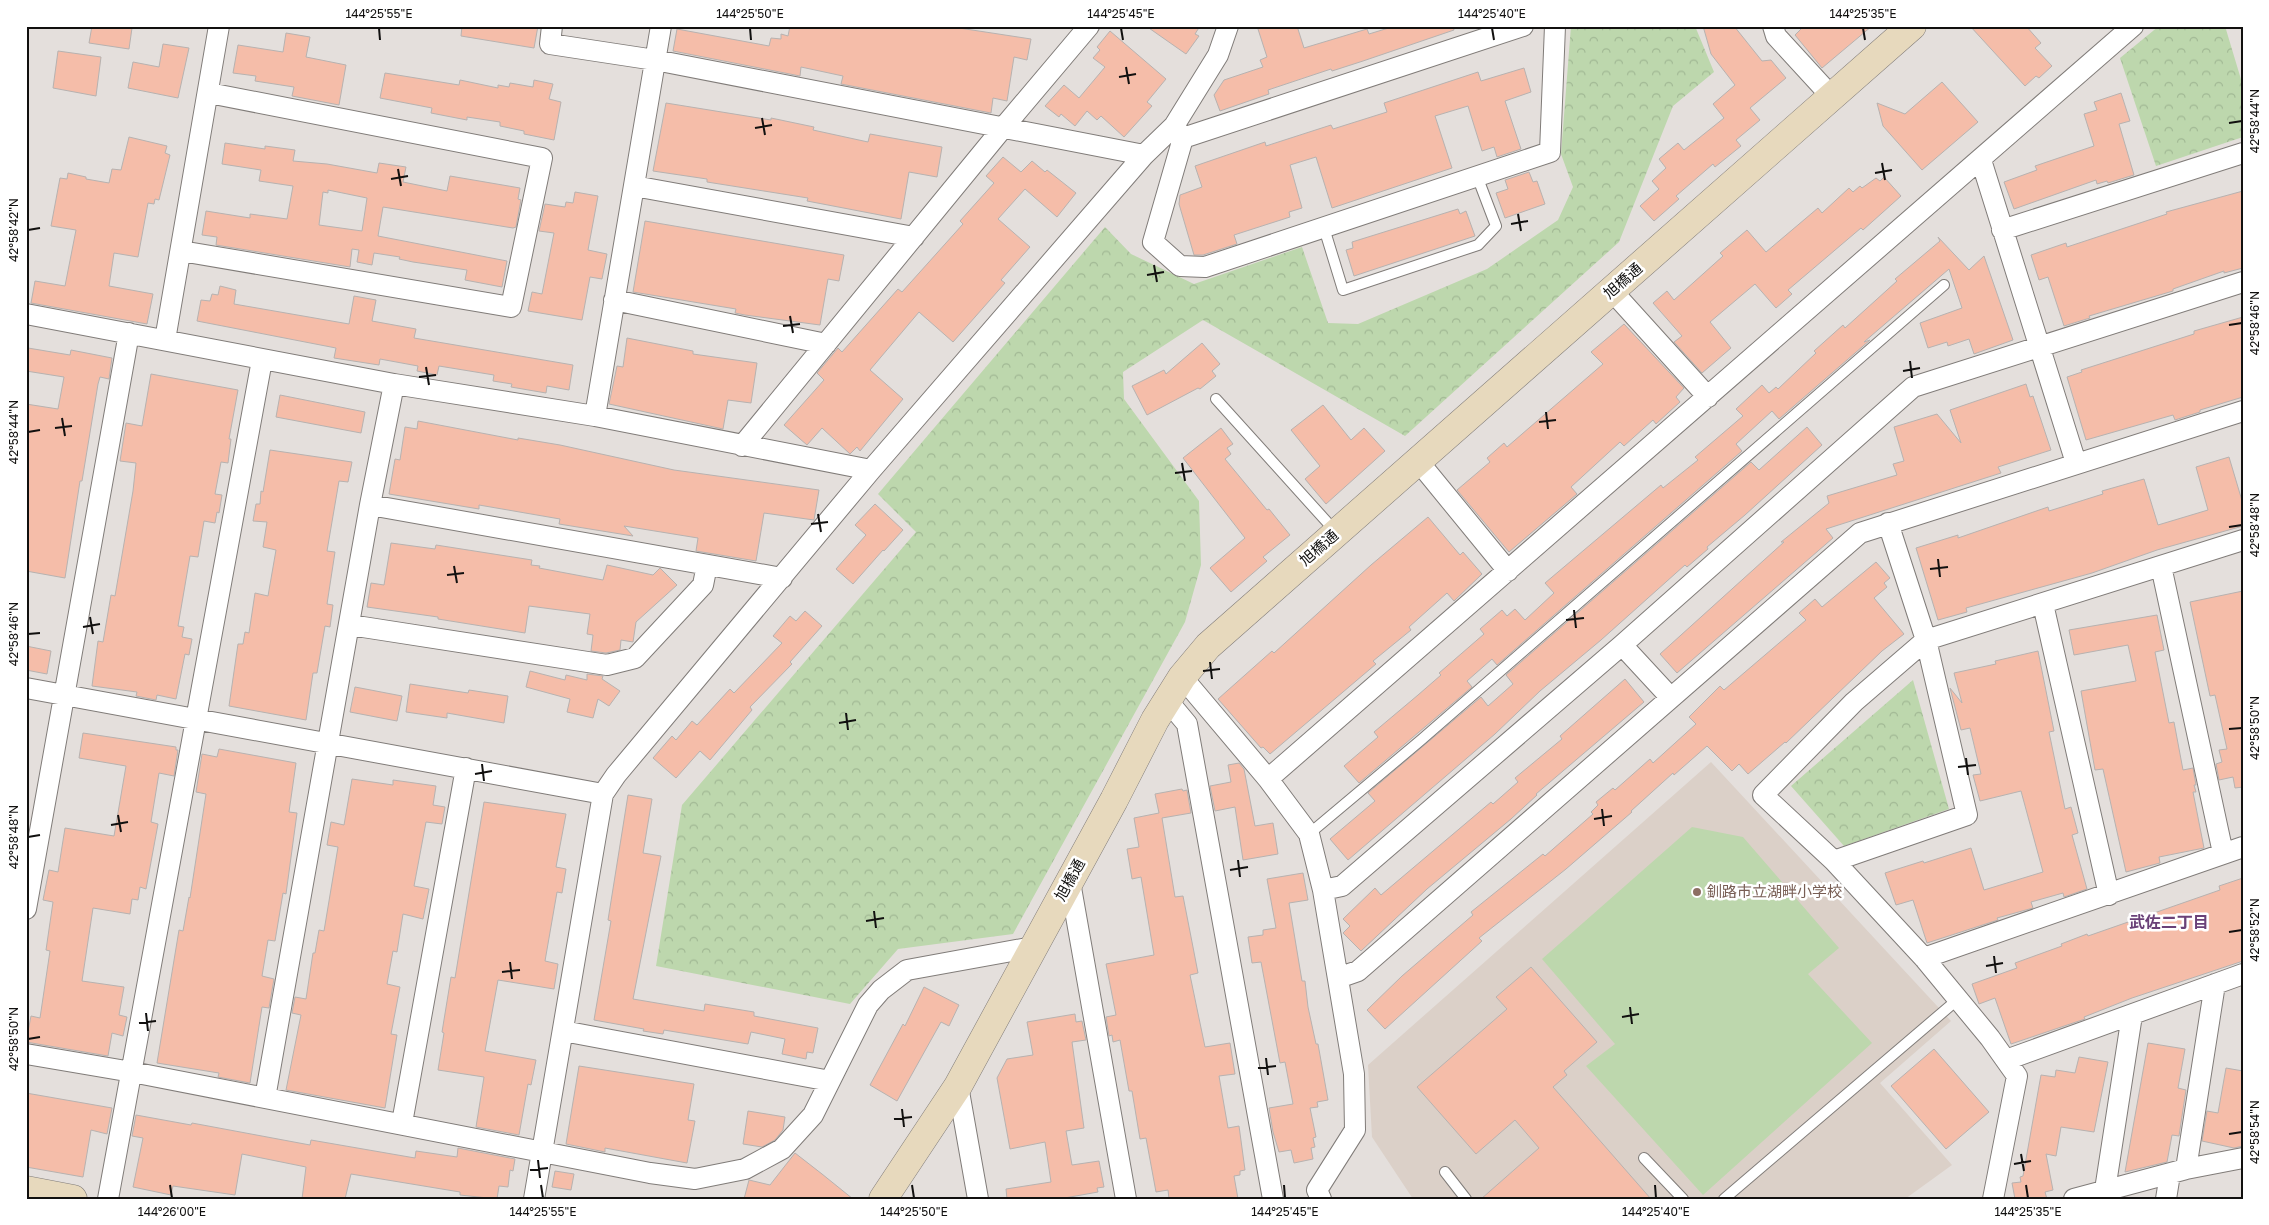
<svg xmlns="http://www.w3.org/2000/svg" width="2269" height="1225" viewBox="0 0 2269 1225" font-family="'Golos Text','Noto Sans JP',sans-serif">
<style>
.built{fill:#dbd0c8}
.green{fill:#bdd7ad}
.park{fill:url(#park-crowns)}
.building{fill:#f5bda9;stroke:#b7b2b0;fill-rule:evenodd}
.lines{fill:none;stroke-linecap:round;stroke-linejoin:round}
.lane-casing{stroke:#807c79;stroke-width:12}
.street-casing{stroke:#807c79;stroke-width:22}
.secondary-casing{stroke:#807c79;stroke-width:29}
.lane{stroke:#fff;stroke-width:10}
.street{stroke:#fff;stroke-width:20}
.secondary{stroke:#e7d9bd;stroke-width:28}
.ticks{fill:none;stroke:#11100f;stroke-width:2}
.education-dot{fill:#8d6e63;stroke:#fff;stroke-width:2}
.labels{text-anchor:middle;stroke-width:5;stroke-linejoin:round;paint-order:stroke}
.street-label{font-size:15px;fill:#11100f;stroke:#fff}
.education-label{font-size:15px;fill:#785e54;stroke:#fff;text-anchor:start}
.neighbourhood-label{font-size:16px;font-weight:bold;fill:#6a4178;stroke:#fff}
.neatline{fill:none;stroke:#11100f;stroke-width:2}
.ticks-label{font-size:12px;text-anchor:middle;fill:#11100f}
</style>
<defs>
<pattern id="park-crowns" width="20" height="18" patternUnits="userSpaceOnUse" patternTransform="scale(1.25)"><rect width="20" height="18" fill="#bdd7ad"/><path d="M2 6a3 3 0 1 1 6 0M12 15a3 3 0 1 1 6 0" fill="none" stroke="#a1b894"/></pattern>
</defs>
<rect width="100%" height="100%" fill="#e4dfdc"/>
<path class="built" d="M1711,762L1951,1021L1880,1083L1952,1165L1905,1199H1413L1372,1137L1368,1065Z"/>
<path class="green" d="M1692,827L1743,837L1839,948L1808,974L1872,1043L1703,1195L1586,1066L1615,1044L1542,959Z"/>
<path class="park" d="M1571,26H1695L1714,72L1673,106L1619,242L1405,436L1203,320L1123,372L1124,399L1199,501L1201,565L1185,622L1013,934L898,949L850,1004L656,966L682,805L916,532L878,494L1105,227L1131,254L1194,284L1302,247L1328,323L1358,324L1487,269L1558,220L1573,187L1561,154Z
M2159,26H2225L2243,86V137L2156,166L2120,58Z
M1913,680L1949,809L1844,846L1791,786Z"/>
<path class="building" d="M92,26L132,28L129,49L89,43Z
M462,26H538L534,48L461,36Z
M790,26H946L1031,39L1027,60L1014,57L1007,101L993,98L991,113L841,84L843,76L801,67L800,76L673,51L677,29L769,46L771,38L781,39V34L788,36Z
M1146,26H1200L1195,34L1199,36L1186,54Z
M1257,26H1297L1304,48L1367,29L1369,34L1395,26H1453L1454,30L1363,61L1332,71L1331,69L1268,90L1269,94L1220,111L1214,95L1224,80L1263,67L1260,60L1267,57Z
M1703,26H1734L1762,61L1771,60L1786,78L1750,108L1760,120L1736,140L1741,146L1715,167L1713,164L1676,196L1679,199L1654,221L1640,206L1659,189L1652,181L1666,168L1659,159L1678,143L1684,150L1724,118L1713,104L1735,85L1711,54Z
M1804,26H1872L1822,68L1795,35Z
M1970,26H2026L2041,43L2035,48L2052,66L2039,78L2036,76L2025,86Z
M1110,31L1166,79L1147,102L1152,106L1124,137L1101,116L1097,120L1087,111L1075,126L1061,114L1059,117L1045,106L1064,85L1079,98L1105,67L1093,58L1100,50L1097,47Z
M286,33L310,37L306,57L346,65L339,105L292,96L294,87L255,81L256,76L233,73L238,45L283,52Z
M163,44L189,48L178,98L128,88L133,62L159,67Z
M58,51L101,57L96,96L53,88Z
M1524,68L1531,92L1505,101L1521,149L1497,157L1494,147L1482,151L1468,106L1435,116L1452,168L1332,208L1316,157L1290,165L1302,208L1289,212L1290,217L1234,235L1237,244L1203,255H1194L1179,204L1180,195L1202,187L1195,166L1265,142L1266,146L1331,125L1333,129L1387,112L1384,103L1478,72L1481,81Z
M385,73L459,85L460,80L498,88V85L509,87L510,83L533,87L534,80L553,84L549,99L561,102L554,140L524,134V131L500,126V122L467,117V120L431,113L432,108L380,98Z
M1942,82L1978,122L1922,170L1883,126L1877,103L1905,114Z
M2121,93L2130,121L2119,124L2134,175L2108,183L2107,181L2097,184L2096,180L2014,209L2004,182L2037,170L2035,166L2094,146L2084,114L2097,110L2094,102Z
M666,103L771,120V118L814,127L813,130L868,142L870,134L942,147L937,177L909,172L901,219L807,201L808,198L707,182V179L653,171Z
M129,137L167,146L165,153L170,155L159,200L155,199L154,204L148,203L138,257L114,253L109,286L153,294L147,324L31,303L35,281L65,286L76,230L51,226L60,178L67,179L68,173L86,177V179L109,183L112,169L121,170Z
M225,143L265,149V146L295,150L293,161L327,164L377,173L379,163L406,167L403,182L447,191L450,176L520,188L518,199L521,200L516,227L513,228L383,207L378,236L507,261L502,287L465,280L467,270L413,262L399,259L400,257L374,253L372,265L357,262L359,250L352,249L350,267L216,245L217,237L202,235L206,211L250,218V214L287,219L293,186L259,181L261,170L222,164ZM328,190L367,198L362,231L319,225L323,192L328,193Z
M1003,157L1021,172L1032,161L1045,172L1047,170L1076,193L1057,217L1025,189L998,219L1030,247L1001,280L1005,283L953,342L919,312L870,370L903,399L860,451L857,447L850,454L822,428L807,445L784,425L824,380L817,373L838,348L842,352L898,289L902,292L963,224L960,221L994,183L986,176Z
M1529,172L1533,182L1537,181L1545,204L1505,218L1496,193L1508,189L1505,180Z
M1884,177L1901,196L1863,230L1861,228L1788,290L1792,294L1776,308L1755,284L1710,322L1731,348L1702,373L1674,342L1682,336L1653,303L1667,291L1674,300L1723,256L1720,253L1747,230L1766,252L1818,208L1822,213L1849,188L1853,192L1860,186L1862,188L1876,178L1880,181Z
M2243,191V268L2224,273V271L2173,289V291L2089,316L2090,318L2064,326L2048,277L2039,280L2031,255L2066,243L2067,247L2167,214L2166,212Z
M575,192L598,196L588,250L607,254L602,279L590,277L582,320L528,311L532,292L542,294L554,233L539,231L545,204L565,207L566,202L573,203Z
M1458,209L1460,214L1466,211L1475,236L1354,276L1346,250L1353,248L1352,242Z
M645,221L844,255L839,281L828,279L820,325L745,315L735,313L736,309L633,292Z
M1938,237L1969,270L1984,256L2013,340L1974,354L1969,339L1948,346L1947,342L1928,348L1920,323L1962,308L1949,269L1864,342L1870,340L1779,419L1772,411L1736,444L1742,451L1497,665L1492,659L1467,681L1472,687L1359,783L1344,766L1378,737L1374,732L1418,695L1441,675L1439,673L1484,634L1480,629L1502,610L1507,616L1515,609L1525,620L1554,593L1545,583L1661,485L1663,488L1698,460L1695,457L1743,416L1736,409L1762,385L1769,393L1776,387L1778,389L1816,353L1814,351L1843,325L1845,328L1897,281L1895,279L1940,241Z
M220,286L236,290L234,304L349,324L354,296L376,300L372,321L416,329L414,338L573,365L569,390L547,386L546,393L511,387L512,384L493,381L494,375L439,366L437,375L417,371L418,366L380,359L379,365L334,358L336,348L197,321L201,300L210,301L212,294L218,295Z
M2243,317V397L2200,410V412L2175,420L2173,415L2086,440L2067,377L2082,372L2081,370L2194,334V331Z
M1624,324L1684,388L1676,397L1680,402L1656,424L1653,420L1624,446L1620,442L1571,487L1577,494L1509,552L1457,490L1490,462L1487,458L1504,443L1507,447L1603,364L1591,352Z
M627,338L693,351V354L757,363L751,403L728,400L723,429L609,404L617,366L623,367Z
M1202,343L1220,364L1212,371L1216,376L1200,389L1198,388L1147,415L1132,386L1164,370L1166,374Z
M28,348L70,355L71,350L112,358L109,379L100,377L98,384L82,481H80L65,578L26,571V404L58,409L64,377L26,371Z
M151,374L238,390L229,439H231L228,463L221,462L215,494L222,495L219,513L217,512L215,523L204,521L198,557L190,556L178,626L184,627L182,637L192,639L189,655L185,654L176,699L157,695L156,700L136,696L137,692L92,686L98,641L103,642L111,595L115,596L133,491L136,463L120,461L126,423L142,426Z
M2026,384L2030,397L2033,396L2051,450L1998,467L2001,473L1826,529L1833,538L1677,673L1660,654L1784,542H1781L1829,503L1827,496L1897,475L1893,464L1904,461L1894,427L1937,414L1961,443L1950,410Z
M280,395L365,412L361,433L276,417Z
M1323,405L1351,440L1364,428L1385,451L1326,504L1305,479L1320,466L1291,430Z
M418,421L518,440V438L560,445L674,470L819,490L814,520L764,513L756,561L696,551L698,538L624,526L633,536L559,524L560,519L479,505V509L389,494L395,459L400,460L405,427L417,429Z
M1807,427L1822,445L1745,515L1707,547L1708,549L1687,567L1685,565L1601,640L1540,691L1495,734L1348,860L1330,839L1375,801L1368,793L1481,697L1488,706L1513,684L1506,675L1751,462L1759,470Z
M1221,428L1233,444L1227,448L1231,454L1225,459L1267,510L1269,509L1290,535L1263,557L1267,561L1231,592L1210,568L1245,538L1183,458Z
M270,450L352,462L348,482L339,481L327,551L335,552L327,604L333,605L330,627L325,626L317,673H313L306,720L229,706L238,644H243L245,632L249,633L255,593L268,596L276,550L263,547L267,522L253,521L256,504H260L261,491L263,492Z
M2229,457L2243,504V526L2157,550L2092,573L1966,608L1967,612L1938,620L1916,548L1958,535V538L2048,507L2049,511L2103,494L2102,491L2144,479L2158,525L2208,510L2196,467Z
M875,504L903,530L884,551L883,550L853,584L836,569L866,535L855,525Z
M1428,517L1460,555L1463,552L1482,574L1454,601L1447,593L1409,627L1411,630L1373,661L1376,664L1270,754L1263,747L1261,748L1218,699L1272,651L1274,653L1371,565Z
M391,543L435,549L436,545L532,560L531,565L540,566L539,568L603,580L607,565L653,575L660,568L677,585L636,622L633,642L621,640L620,650L606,653L591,651L593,635L587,634L590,614L529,606L525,633L438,619V617L367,607L371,583L384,585Z
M1876,562L1890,578L1884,583L1887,587L1874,598L1904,634L1882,651L1786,743L1785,742L1748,774L1739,764L1732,771L1707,746L1674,775L1673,773L1631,811L1632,812L1566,869L1479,938L1482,941L1385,1029L1367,1010L1402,976L1473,915L1471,912L1543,854L1545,856L1593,814L1591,812L1598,805L1596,802L1613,788L1615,790L1650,759L1653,763L1696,724L1689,717L1720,686L1724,690L1806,620L1799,613L1815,599L1822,607Z
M2243,591V787L2235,788L2233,777L2219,780L2216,764L2222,762L2219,750L2227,749L2215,695L2210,696L2190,602Z
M805,611L822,626L790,662L792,664L750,707L752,710L710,760L700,751L676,778L653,758L672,736L676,740L692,721L697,725L730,689L734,693L782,643L773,636L790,616L796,621Z
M2157,615L2164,650L2155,652L2169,723L2174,722L2183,770L2193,768L2196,785H2194L2196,792H2193L2204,848L2159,857L2160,863L2126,872L2103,769L2095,770L2081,691L2136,681L2128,645L2074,655L2069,630Z
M26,646L51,651L47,674L26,670Z
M2038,651L2054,731L2049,732L2065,809L2071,807L2078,833L2072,835L2087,889L2064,897L2063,893L2031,902L2033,908L1997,918L1998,920L1927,943L1913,900L1896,905L1885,873L1923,861L1924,863L1971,848L1984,890L2043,872L2021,791L1980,801L1973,775L1981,774L1970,728L1961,730L1950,688L1962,703L1954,673L1996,664L1995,661Z
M530,671L565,680L566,675L587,680V674L603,676L602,679L620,691L609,706L598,699L593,718L567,712L570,699L526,687Z
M1625,679L1644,702L1536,794L1537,795L1511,819L1427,889L1361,951L1343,933L1350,926L1343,919L1375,888L1381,895L1491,802L1493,804L1518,782L1515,778L1562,739L1560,736Z
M410,684L468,693L469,690L508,696L504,723L447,713V718L406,712Z
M355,687L402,696L397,721L350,712Z
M83,733L176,747V750H178L174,776L159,773L151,822L158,824L146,889L140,887L138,900L132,899L130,914L93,908L82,981L124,987L119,1015L127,1017L123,1036L112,1033L108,1056L26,1042L31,1016L40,1018L50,951L46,950L53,902L43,900L49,870L58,872L65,828L114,836L126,766L79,758Z
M219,749L296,763L289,812L297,813L286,894L283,893L275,941L268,940L262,976L274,979L269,1008L262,1007L250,1083L218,1077L219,1073L157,1063L179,930L183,931L189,897L190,898L206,794L196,792L202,754L217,757Z
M1239,763L1244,769L1255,826L1273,823L1278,854L1243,860L1235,807L1215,811L1210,786L1231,782L1228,765Z
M352,779L393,785V780L436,786L433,805L445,807L442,824L426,822L414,886L429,889L423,919L403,914L397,952L393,951L387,984L400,987L391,1034L397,1035L385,1108L286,1090L301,1015L292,1013L295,997L306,999L313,953H315L319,930L324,931L338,847L327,845L331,822L344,825Z
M1182,789L1183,791L1187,790L1191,813L1162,818L1175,897L1183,896L1192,942L1198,973L1190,975L1205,1047L1230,1043L1235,1074L1219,1076L1228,1128L1239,1126L1245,1170L1240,1171V1175L1234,1176L1238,1199H1169L1168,1190L1156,1192L1146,1138L1140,1139L1132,1091H1129L1120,1040L1113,1042L1112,1035L1109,1036L1106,1017L1116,1015L1106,964L1154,955L1141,877L1132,879L1127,849L1139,847L1134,818L1159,813L1155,794Z
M628,795L652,799L643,853L661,856L633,999L704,1011L705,1004L754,1012V1016L818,1028L813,1053L807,1052L806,1059L782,1054L785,1039L751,1032L748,1044L664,1030L663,1034L643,1031L644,1029L594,1020L611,921L608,920Z
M484,802L566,814L556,867L566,869L562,893L557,892L545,961L558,964L554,989L498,980L485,1051L536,1060L531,1085L528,1084L519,1135L476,1127L484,1077L438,1070L444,1033L442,1032L451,977L455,978Z
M1303,873L1308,900L1289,903L1302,981H1305L1308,1007L1316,1044H1318L1328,1100L1317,1102L1318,1107L1310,1108L1316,1137L1313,1138L1315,1147L1311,1148L1313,1159L1294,1163L1291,1150L1279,1152L1273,1132L1269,1108L1293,1104L1285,1062L1280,1063L1261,962L1252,963L1248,937L1263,935V930L1276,928L1267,879Z
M2243,878V961L2132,998L2084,1017L2085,1019L2011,1044L1995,998L1979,1004L1972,984L2017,968L2015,963L2062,946L2061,944L2087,934L2088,936L2220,890L2219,886Z
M1531,967L1597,1042L1564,1071L1567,1075L1553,1087L1651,1199H1481L1539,1148L1515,1120L1476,1154L1417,1087L1507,1009L1496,997Z
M924,987L959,1005L949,1026L941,1022L897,1101L870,1085L903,1024L905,1026Z
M1075,1014L1076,1022L1082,1021L1086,1040L1072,1042L1084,1128L1066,1131L1072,1165L1099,1161L1104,1187L1097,1188L1098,1192L1059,1199H1007L1006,1189L1051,1182L1045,1142L1010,1149L997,1078L1007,1059L1033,1055L1027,1022Z
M2148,1043L2185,1049L2178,1088L2186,1090L2179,1136L2172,1135L2167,1162L2125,1172Z
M1934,1049L1989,1112L1946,1149L1891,1086Z
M2079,1057L2108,1062L2094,1132L2061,1127L2056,1156L2046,1154L2053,1190L2045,1192L2047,1199H2015L2012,1183L2021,1182L2020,1177L2023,1176L2041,1075L2055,1077L2056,1070L2075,1073Z
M579,1066L694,1084L688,1120L695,1121L687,1163L605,1148V1152L566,1144Z
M2226,1068L2243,1071V1146L2234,1148L2202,1141L2207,1111L2218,1113Z
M26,1093L112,1108L107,1134L91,1130L83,1177L26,1167Z
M748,1111L785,1117L783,1130L775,1140L762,1147L743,1144Z
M136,1115L191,1125L192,1123L310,1145L311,1140L415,1158L416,1151L457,1157L458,1148L515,1159L513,1171L510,1170L508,1187L499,1186L497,1199L460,1195V1192L351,1174L345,1199H302L306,1167L242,1154L235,1195L173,1186L171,1195L133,1187L143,1138L132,1136Z
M795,1153L822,1174L853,1199H744L749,1180L770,1185Z
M555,1171L574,1174L571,1190L552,1187Z"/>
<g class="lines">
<defs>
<path id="lane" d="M1324,228L1343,290L1478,245L1496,226L1477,176
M1216,399L1336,532
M1309,834L1421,740L1944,285
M1644,1158L1683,1199
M1445,1172L1466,1199
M1724,1199L1957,1000"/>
<path id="street" d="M552,26L550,44L655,60L1144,155
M1773,26L1776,36L1832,97
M1174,126L1183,138L1153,242L1180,266L1205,267L1550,152L1555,26
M1183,138L1523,26
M1981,160L2076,463
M634,186L914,237
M2002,230L2243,153
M181,251L511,307L542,158L209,93
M1612,291L1708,397
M614,300L826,344
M26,314L394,384L595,416L871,470
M165,340L219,26
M595,416L661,26
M742,446L1002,129L1089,26
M1418,461L1508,571
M370,505L782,578
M2161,566L2223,853
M2043,604L2109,895
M350,625L607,665L635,658L703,585L707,565
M1622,645L1671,698
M1182,677L1268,779L1309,834L1323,890L1354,1074L1355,1130L1317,1190L1321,1199
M26,688L603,794
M1167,700L1187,724L1273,1199
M1268,779L2133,26
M1834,861L1967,815L1926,640L1888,523
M1070,882L1126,1199
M1323,890L1342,886L1622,645L1913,387L2243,282
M26,909L129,333
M1924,958L2243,847
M1338,978L1358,971L1860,533L2243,411
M563,1031L830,1081
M26,1054L132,1072L650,1173L695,1179L745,1169L782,1149L813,1115L868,1005L881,990L907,970L1033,947
M2006,1060L2243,974
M958,1086L978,1199
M265,1098L370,505L394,384
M402,1123L466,768
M2186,1169L2215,984
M2105,1190L2132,1015
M108,1199L262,360
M534,1199L603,794L616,775L871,470L1144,155L1174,126L1218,55L1228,26
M1993,1199L2017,1076L1990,1038L1924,958L1834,861L1763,795L1854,702L1926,640L2243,540
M2074,1199L2186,1169L2243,1158
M2166,1199L2170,1174"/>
<path id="secondary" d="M26,1190L73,1199
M883,1199L958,1086L1114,800L1155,720L1182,677L1208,646L1912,26"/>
</defs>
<use href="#lane" class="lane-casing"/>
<use href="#street" class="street-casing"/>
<use href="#secondary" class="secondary-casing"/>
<use href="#lane" class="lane"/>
<use href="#street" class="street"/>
<use href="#secondary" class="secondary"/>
</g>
<path class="ticks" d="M379,28L380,40M750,28L751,40M1121,28L1123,40M1492,28L1494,40M1863,28L1865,40M1126,67L1129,84M1119,77L1136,74M762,118L765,135M2229,123L2242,121M755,128L772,125M1882,163L1885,180M398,169L401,186M1875,173L1892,170M391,179L408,176M1518,214L1521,231M1511,224L1528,221M28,230L40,228M1154,265L1157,282M1147,275L1164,272M790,316L793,333M2229,325L2242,323M783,326L800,324M1910,361L1912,378M426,367L429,385M1903,371L1920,368M419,377L436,375M1546,412L1548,429M62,418L65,436M1539,422L1556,420M55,428L72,426M28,432L40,430M1182,463L1185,481M1175,473L1192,471M818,514L821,532M811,524L828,522M2229,527L2242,525M1938,559L1940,577M454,566L457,583M1930,569L1948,567M447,575L464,573M1574,610L1576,628M90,617L93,634M1566,620L1584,618M83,627L100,624M28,634L40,633M1210,662L1212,679M1203,671L1220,669M846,713L848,730M839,723L856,720M2229,729L2242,728M1966,758L1968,775M482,764L484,781M1958,767L1976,765M475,774L492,771M1602,809L1604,826M118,815L121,832M1594,819L1612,816M111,825L128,822M28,837L40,835M1238,860L1240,877M1230,870L1248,867M874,911L876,928M866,921L884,918M2229,932L2242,930M1994,956L1996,973M510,962L512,979M1986,966L2003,963M502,972L520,970M1630,1007L1632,1024M146,1013L148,1031M1622,1017L1639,1014M139,1023L156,1021M28,1039L40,1037M1266,1058L1268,1075M1258,1068L1276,1066M902,1109L904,1127M894,1119L912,1117M2229,1134L2242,1132M2021,1154L2024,1171M538,1160L540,1178M2014,1164L2031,1161M530,1170L548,1168M170,1185L172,1198M541,1185L543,1198M912,1185L914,1198M1284,1185L1285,1198M1655,1185L1656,1198M2026,1185L2028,1198"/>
<circle class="education-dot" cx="1697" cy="892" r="5"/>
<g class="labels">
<g class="street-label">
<text transform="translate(1623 281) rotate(-41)" y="5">旭橋通</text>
<text transform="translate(1319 548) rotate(-41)" y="5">旭橋通</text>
<text transform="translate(1070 880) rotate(-61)" y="5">旭橋通</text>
</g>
<g class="education-label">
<text x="1707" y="897">釧路市立湖畔小学校</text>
</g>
<g class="neighbourhood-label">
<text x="2169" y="928">武佐二丁目</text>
</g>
</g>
<rect width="2269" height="1225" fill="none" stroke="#ffffff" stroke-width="55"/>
<rect x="28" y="28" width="2214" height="1170" class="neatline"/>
<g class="ticks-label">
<text x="379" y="18">144°25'55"E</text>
<text x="750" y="18">144°25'50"E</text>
<text x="1121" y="18">144°25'45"E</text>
<text x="1492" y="18">144°25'40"E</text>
<text x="1863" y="18">144°25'35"E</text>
<text transform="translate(2255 121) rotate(-90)" y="4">42°58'44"N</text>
<text transform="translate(14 230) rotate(-90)" y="4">42°58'42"N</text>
<text transform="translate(2255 323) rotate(-90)" y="4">42°58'46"N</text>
<text transform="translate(14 432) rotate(-90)" y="4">42°58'44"N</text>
<text transform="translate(2255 525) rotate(-90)" y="4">42°58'48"N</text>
<text transform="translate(14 634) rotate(-90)" y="4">42°58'46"N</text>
<text transform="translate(2255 728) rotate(-90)" y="4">42°58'50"N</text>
<text transform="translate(14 837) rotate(-90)" y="4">42°58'48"N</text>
<text transform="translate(2255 930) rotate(-90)" y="4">42°58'52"N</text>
<text transform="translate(14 1039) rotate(-90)" y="4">42°58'50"N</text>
<text transform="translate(2255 1132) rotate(-90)" y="4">42°58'54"N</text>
<text x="172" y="1216">144°26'00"E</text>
<text x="543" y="1216">144°25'55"E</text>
<text x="914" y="1216">144°25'50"E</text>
<text x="1285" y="1216">144°25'45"E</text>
<text x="1656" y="1216">144°25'40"E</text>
<text x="2028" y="1216">144°25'35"E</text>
</g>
</svg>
